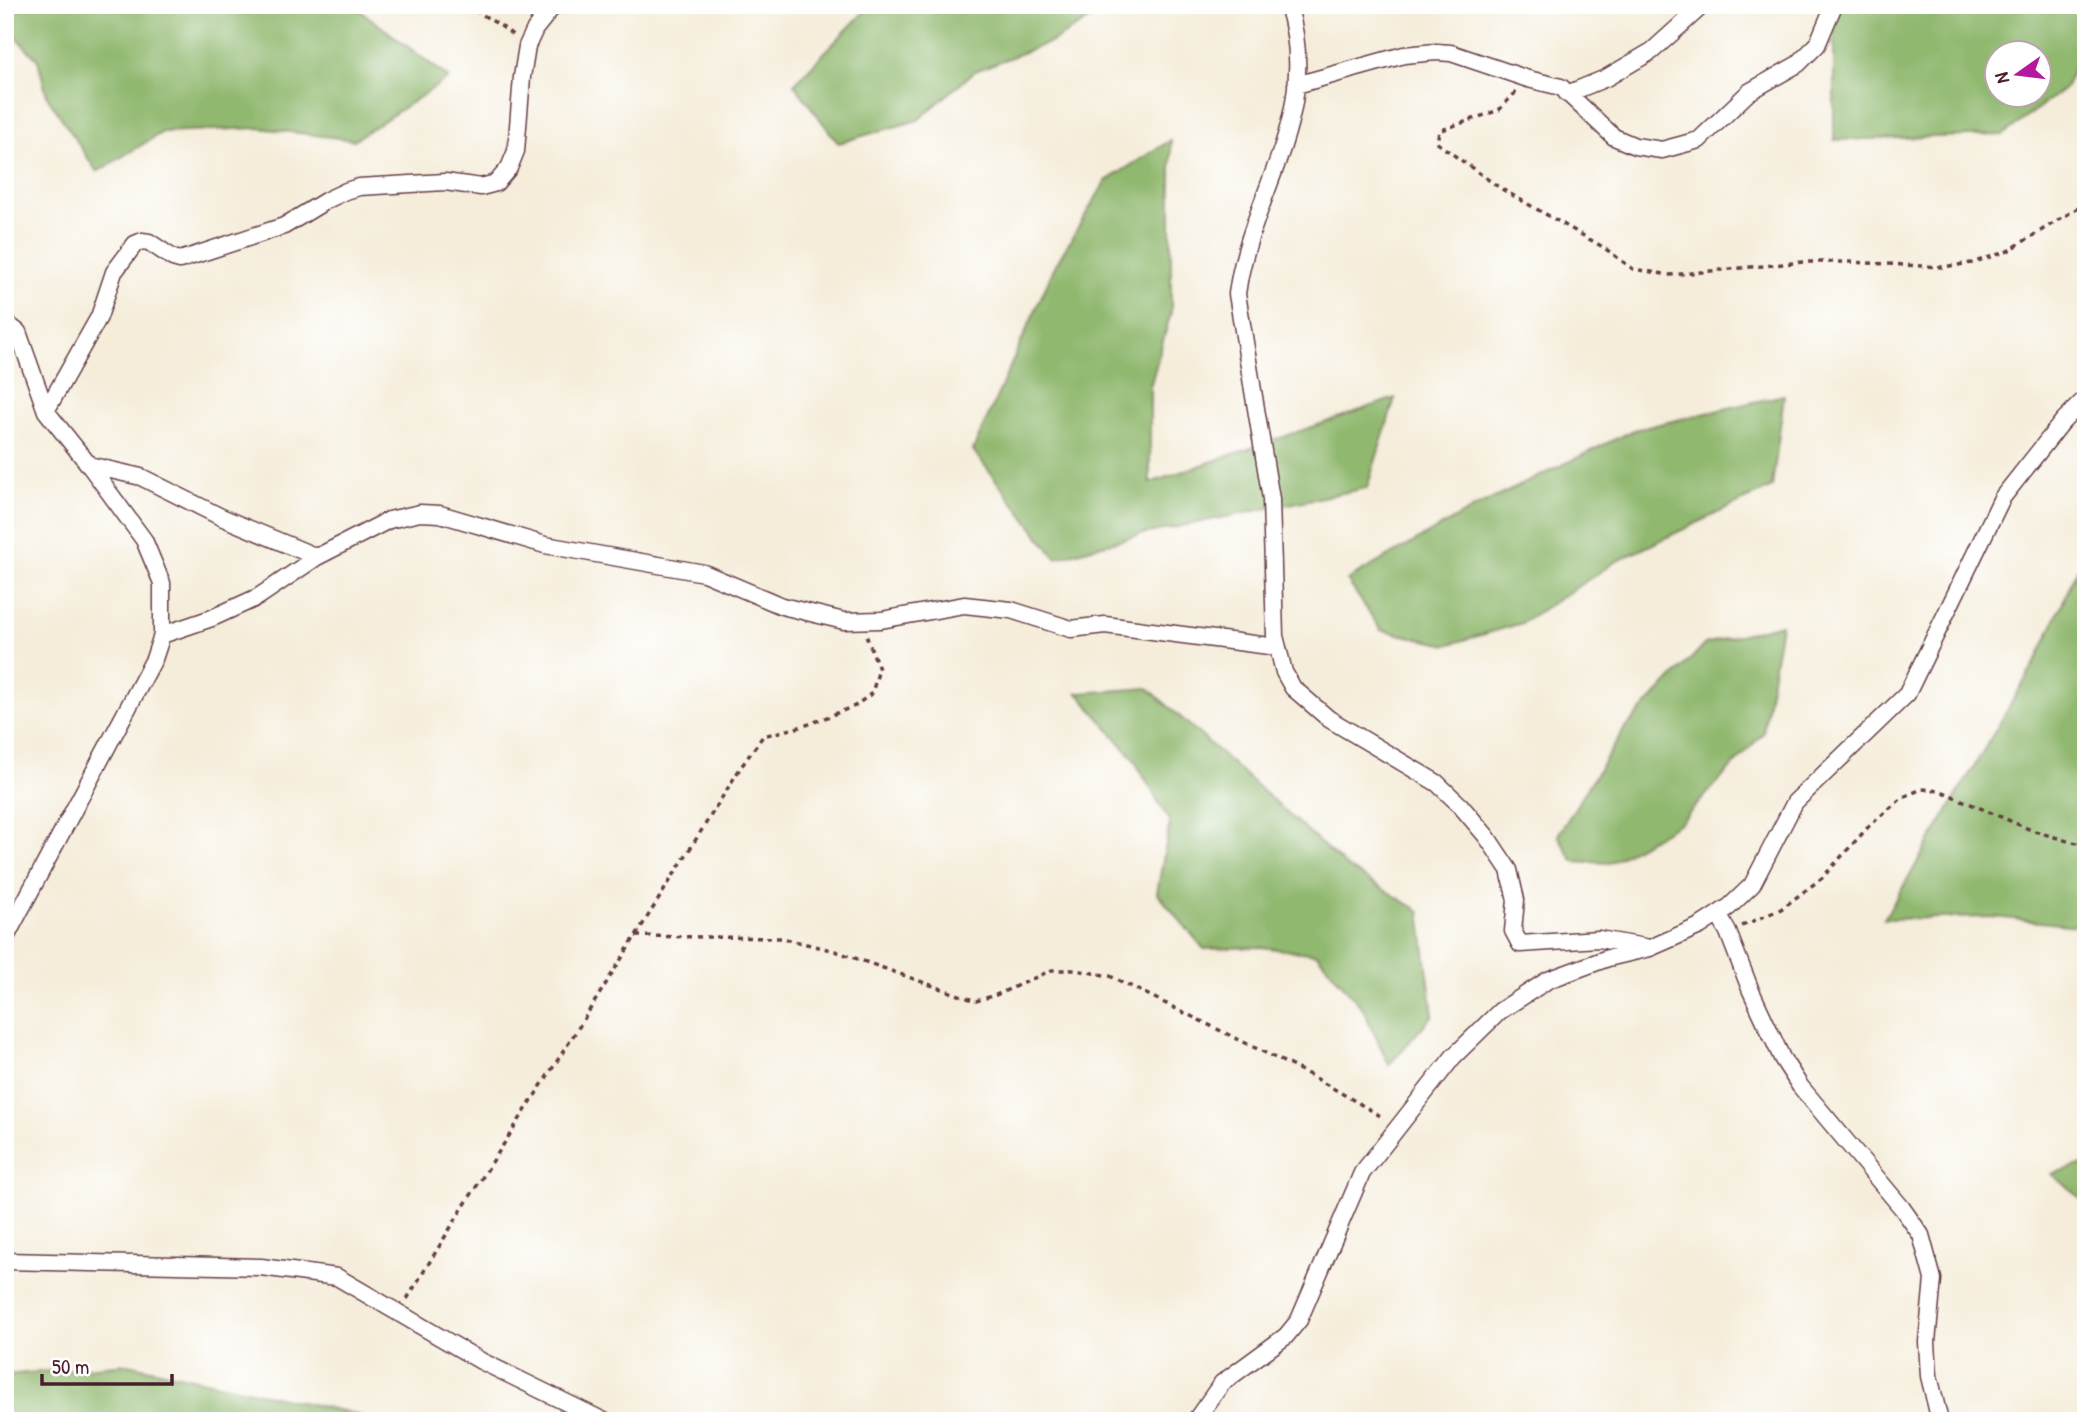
<svg xmlns="http://www.w3.org/2000/svg" width="2091" height="1426" viewBox="0 0 2091 1426" font-family="'Patrick Hand',sans-serif">
<style>
.forest{fill:#90b86e;stroke:#6d6c4c;stroke-width:2;fill-rule:evenodd}
.lines{fill:none;stroke-linecap:round;stroke-linejoin:round}
.street-casing{stroke:#643e45;stroke-width:19}
.path{stroke:#643e45;stroke-width:3.5;stroke-dasharray:5 5;stroke-linecap:butt}
.street{stroke:#fff;stroke-width:16}
</style>
<rect width="100%" height="100%" fill="#fff"/>
<filter id="ink" filterUnits="userSpaceOnUse"><feTurbulence type="fractalNoise" baseFrequency=".0143" numOctaves="2"/><feDisplacementMap in="SourceGraphic" scale="14" xChannelSelector="R" yChannelSelector="G"/><feConvolveMatrix kernelMatrix="1 2 1 2 8 2 1 2 1" color-interpolation-filters="sRGB"/></filter>
<filter id="wash" filterUnits="userSpaceOnUse"><feTurbulence type="fractalNoise" baseFrequency=".00686" numOctaves="4" result="noise"/><feDisplacementMap in="SourceGraphic" scale="28" xChannelSelector="R" yChannelSelector="G"/><feGaussianBlur stdDeviation="1.57" result="paint"/><feColorMatrix in="noise" values="0 0 0 0 0 0 0 0 0 0 0 0 0 0 0 0 0 1.4 0 .05"/><feComposite in="paint" operator="in"/></filter>
<g filter="url(#wash)">
<rect width="100%" height="100%" fill="#f5edda"/>
<path class="forest" d="M5,5H353L449,78L354,140L259,128L163,132L97,172L47,96L38,60L5,26Z
M869,5H1114L1053,41L975,71L918,120L838,143L794,84L866,10Z
M1834,5H2086V36L2066,87L2003,135L1834,140ZM1996,52H2038V94H1996Z
M1171,140V312L1150,387V483L1395,398L1367,488L1138,535L1056,558L973,450L1055,266L1106,181Z
M1784,395L1772,487L1615,562L1522,623L1447,645L1381,630L1347,580L1476,507L1634,430Z
M2086,550V927L1995,917L1884,919L2038,658Z
M1781,624L1763,733L1681,822L1610,863L1573,861L1558,835L1625,728L1705,644Z
M1148,688L1348,868L1420,911L1433,1015L1389,1065L1363,1009L1317,954L1260,947L1204,949L1157,893L1170,822L1133,758L1078,693Z
M2086,1163V1203L2052,1174Z
M128,1364L351,1413L373,1421H5V1375Z"/>
</g>
<g filter="url(#ink)">
<g class="lines">
<defs>
<path id="street" d="M1288,5C1323,115 1250,193 1237,294L1271,499L1275,636L1284,672L1293,688L1329,719L1437,783L1460,805L1487,837L1509,870L1516,900L1513,931L1520,944L1599,939L1645,947
M1296,85L1404,55L1436,52L1451,53L1528,79L1561,87L1614,137L1635,146L1662,150L1699,140L1749,92L1798,64L1817,45L1834,5
M1567,94L1606,78L1652,51L1703,5
M5,322L18,332L46,411L89,465L144,540L162,583V635L154,659L5,939
M46,411L99,317L114,272L135,244L142,241L149,242L173,258L180,260L284,226L327,200L346,191L359,187L445,182L481,187L496,183L509,168L516,151L522,77L527,46L535,29L554,5
M89,465L141,477L221,517L317,557
M162,635L212,618L258,597L317,557L389,520L420,513L440,514L545,545L704,573L782,606L844,621L881,620L964,605L1011,610L1071,629L1105,625L1277,647
M1718,914L1728,932L1751,991L1782,1058L1800,1086L1902,1208L1921,1235L1933,1279L1927,1342L1929,1376L1940,1421
M5,1261L261,1267L337,1277L481,1361L604,1421
M1195,1421L1222,1383L1286,1336L1299,1320L1362,1173L1453,1057L1500,1011L1548,980L1608,958L1650,948L1700,926L1729,907L1752,885L1795,802L1907,694L2002,498L2063,421L2086,398"/>
</defs>
<use href="#street" class="street-casing"/>
<path class="path" d="M466,5L501,26L514,36
M1516,92L1499,110L1439,131L1437,143L1500,188L1603,247L1633,269L1670,275L1803,262H1850L1942,267L1972,263L2008,251L2086,203
M1742,926L1781,909L1822,878L1870,825L1903,797L1922,789L1941,791L2031,830L2071,842L2086,844
M636,936L782,938L835,951L976,1001L996,995L1052,970H1076L1110,976L1312,1076L1384,1118
M407,1299L462,1209L577,1030L741,767L763,736L804,726L855,706L872,693L879,669L866,635"/>
<use href="#street" class="street"/>
</g>
</g>
<rect width="2091" height="1426" fill="none" stroke="#fff" stroke-width="28"/>
<g transform="translate(2018 74) rotate(256)"><circle r="33" fill="#ffffff" stroke="#b7a5aa" stroke-width="2"/>
<path d="M0-5L12 26L0 18L-12 26Z" fill="#b5179e"/>
<text y="-10" font-size="19" font-weight="bold" text-anchor="middle" fill="#4a1f2b">N</text>
</g>
<path d="M42 1374v10h130v-10" fill="none" stroke="#4a1f2b" stroke-width="3.5"/>
<text x="52" y="1374" font-size="21" fill="#4a1f2b" stroke="#ffffff" stroke-width="5" paint-order="stroke">50 m</text>
</svg>
